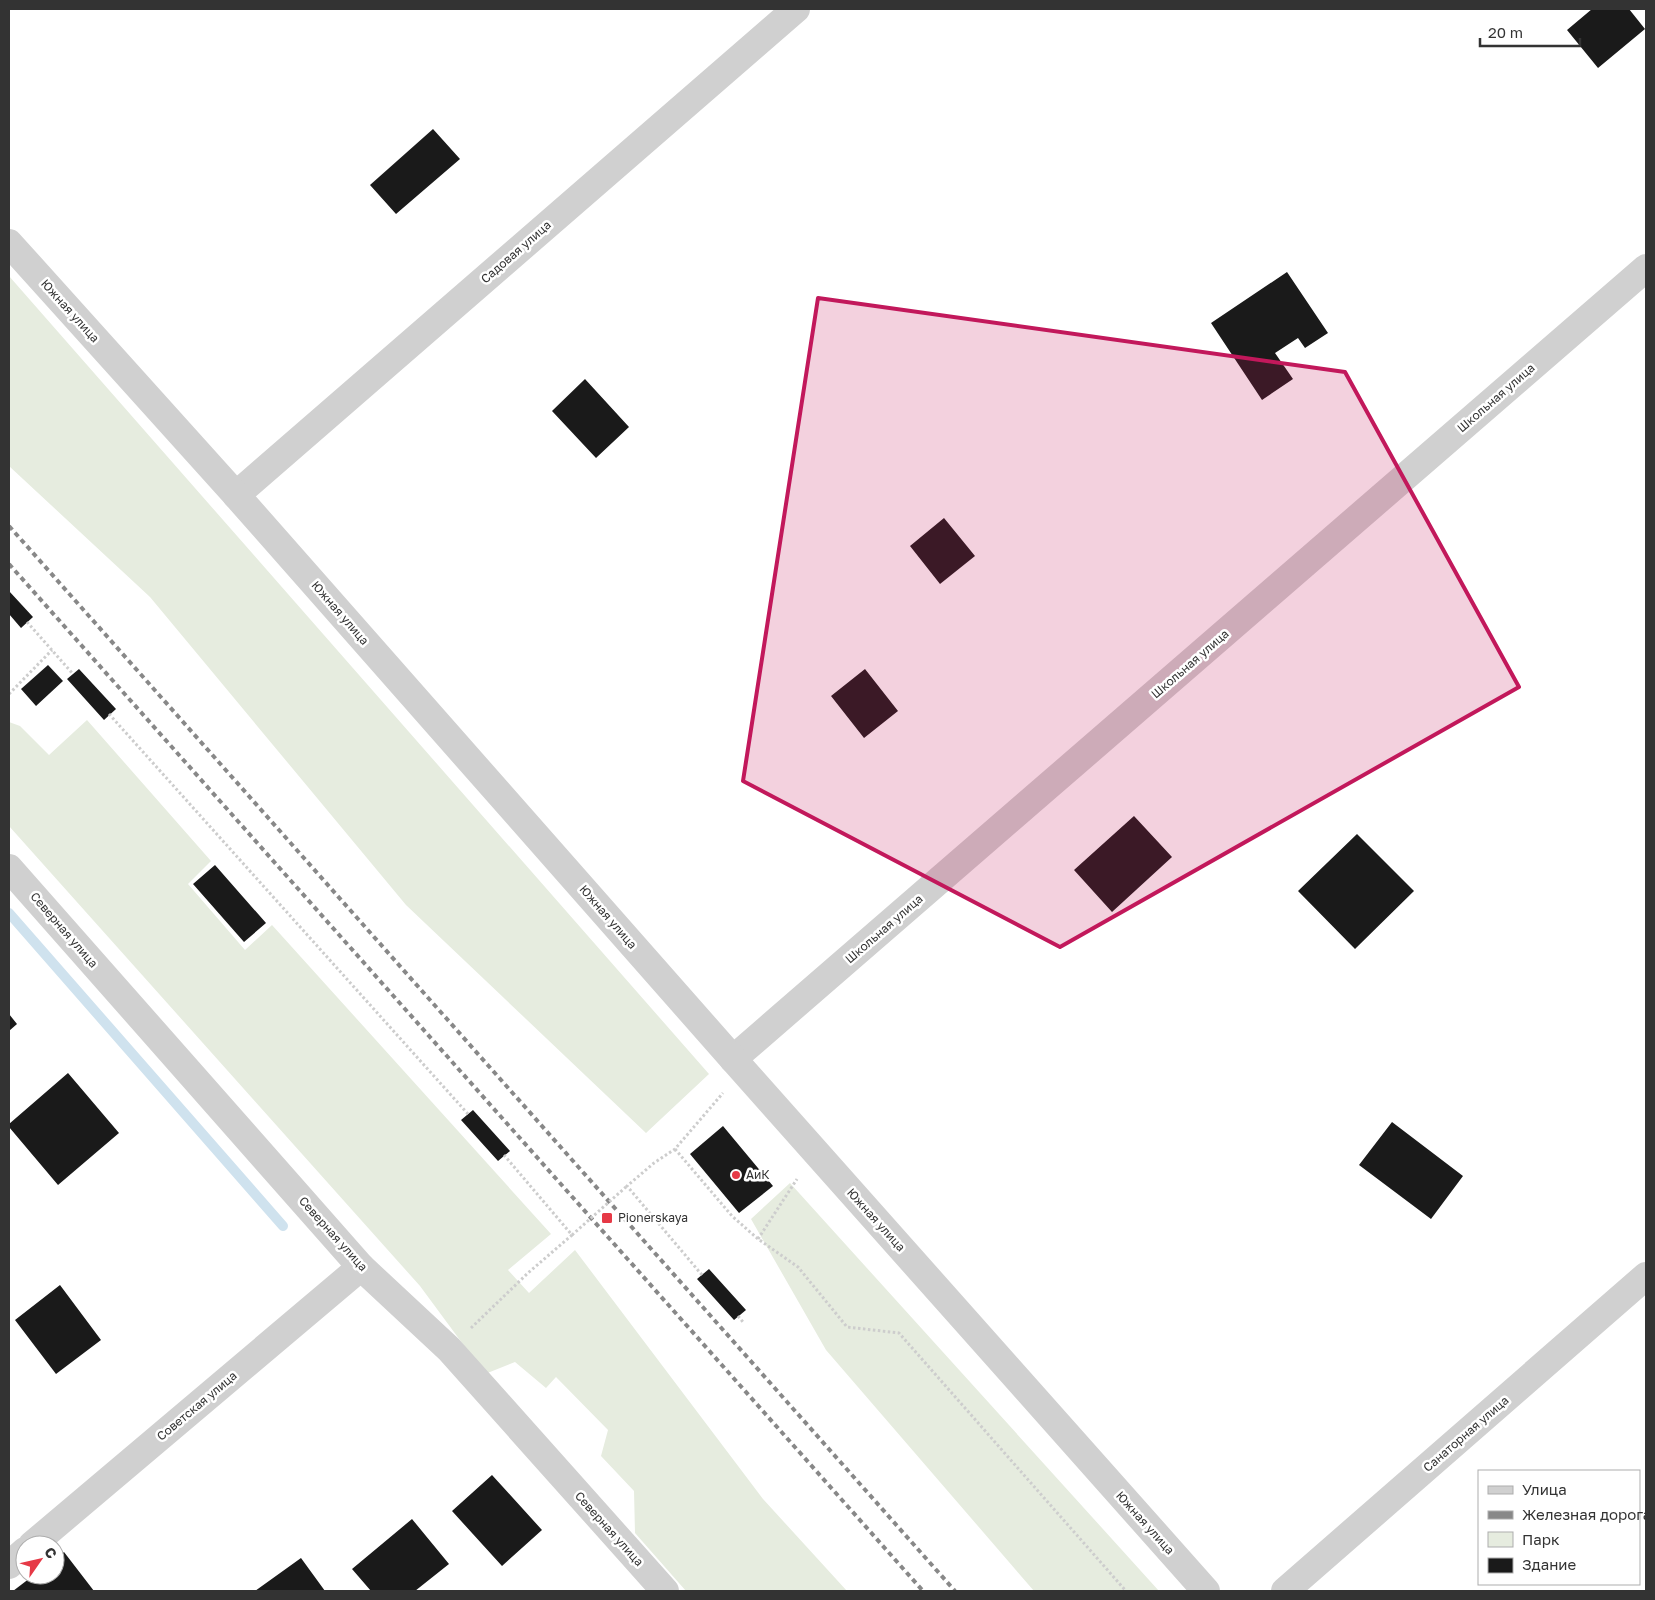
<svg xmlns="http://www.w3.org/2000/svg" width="1655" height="1600" viewBox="0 0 1655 1600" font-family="'Golos Text',sans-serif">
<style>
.green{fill:#e6ecdf}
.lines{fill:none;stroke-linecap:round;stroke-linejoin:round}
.stream{stroke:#cfe2ee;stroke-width:10}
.building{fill:#1a1a1a}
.path{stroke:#cdcdcd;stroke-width:3;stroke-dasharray:2.5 2.5;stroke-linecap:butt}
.minor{stroke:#d0d0d0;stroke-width:28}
.tertiary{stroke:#d0d0d0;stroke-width:28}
.rail{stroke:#888;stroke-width:4;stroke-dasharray:5 4;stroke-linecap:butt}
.path-bridge{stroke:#cdcdcd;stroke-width:3;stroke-dasharray:2.5 2.5;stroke-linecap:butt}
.marked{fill:#c2185b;fill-opacity:0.2;stroke:#c2185b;stroke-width:4;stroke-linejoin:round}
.poi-dot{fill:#e63946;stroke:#fff;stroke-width:2}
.labels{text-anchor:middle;stroke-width:5;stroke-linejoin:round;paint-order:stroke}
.street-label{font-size:12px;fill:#333;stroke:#fff}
.poi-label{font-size:12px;fill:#333;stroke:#fff;text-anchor:start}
</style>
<rect width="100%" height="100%" fill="#fff"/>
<path class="green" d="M9,276L709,1074L646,1133L406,905L150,597L9,466Z
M87,720L211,861L188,884L245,950L272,925L551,1234L508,1270L529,1293L575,1250L763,1499L847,1591H686L635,1533L634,1491L601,1456L608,1430L556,1377L546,1388L515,1362L485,1374L420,1286L9,826V722L20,726L49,755Z
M790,1183L1159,1591H1034L826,1350L751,1219Z"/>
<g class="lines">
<path class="stream" d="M9,913L283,1226"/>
</g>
<path class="building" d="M1592,9H1629L1645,29L1598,68L1567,30Z
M433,129L460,159L396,214L370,185Z
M1287,272L1328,333L1305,348L1298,338L1275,353L1293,379L1262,400L1211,323Z
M585,379L629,427L596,458L552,411Z
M944,518L975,556L940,584L910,546Z
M9,591L33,617L21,628L9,614Z
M48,665L63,681L36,706L21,689Z
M79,669L116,709L104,720L67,679Z
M865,669L898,711L864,738L831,696Z
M1134,816L1172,857L1112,912L1074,870Z
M1357,834L1414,891L1355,949L1298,891Z
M215,865L266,923L244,942L193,884Z
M9,1014L17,1024L9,1031Z
M68,1073L119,1133L58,1185L9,1127V1124Z
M473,1110L510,1151L498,1161L461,1120Z
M1392,1122L1463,1176L1431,1219L1359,1165Z
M723,1126L773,1186L739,1213L690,1154Z
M709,1269L746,1310L734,1320L697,1279Z
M60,1285L101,1340L56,1374L15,1320Z
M492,1475L542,1530L502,1566L452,1511Z
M412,1519L449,1564L415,1591H371L352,1569Z
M64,1552L94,1591H13L34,1575H55V1559Z
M301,1558L325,1591H255Z"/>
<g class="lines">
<path class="path" d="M27,622L73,674
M9,694L52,650
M109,714L468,1114
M675,1149L732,1216L758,1239L798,1267L847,1327L899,1333L1126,1591
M758,1239L797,1179
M702,1275L627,1186L654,1163L675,1149L723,1093
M738,1316L743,1322
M471,1328L528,1273L572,1235L504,1155"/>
<path class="minor" d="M236,495L796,9
M9,868L361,1267
M733,1059L1646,268
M1285,1591L1646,1276"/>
<path class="tertiary" d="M9,243L236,495L733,1059L1206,1591
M32,1545L361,1267L449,1349L665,1591
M9,1565L25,1551"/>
<path class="rail" d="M9,526L955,1591
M9,564L923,1591"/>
<path class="path-bridge" d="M572,1235L627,1186"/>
</g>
<path class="marked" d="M818,298L1345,372L1519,687L1060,947L743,781Z"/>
<g class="poi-dot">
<circle cx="736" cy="1175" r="5"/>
<rect x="601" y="1212" width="12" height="12" rx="2.5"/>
</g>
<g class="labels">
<g class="street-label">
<text transform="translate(516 252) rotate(-41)" y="4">Садовая улица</text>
<text transform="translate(70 311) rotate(48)" y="4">Южная улица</text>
<text transform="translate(1496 398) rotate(-41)" y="4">Школьная улица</text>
<text transform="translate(340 613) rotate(49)" y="4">Южная улица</text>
<text transform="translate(1190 664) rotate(-41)" y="4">Школьная улица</text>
<text transform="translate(608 917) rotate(49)" y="4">Южная улица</text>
<text transform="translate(884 929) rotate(-41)" y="4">Школьная улица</text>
<text transform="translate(64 930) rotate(49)" y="4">Северная улица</text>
<text transform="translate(876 1220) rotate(48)" y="4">Южная улица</text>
<text transform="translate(333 1234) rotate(48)" y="4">Северная улица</text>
<text transform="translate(197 1406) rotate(-40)" y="4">Советская улица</text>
<text transform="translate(1466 1434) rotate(-41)" y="4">Санаторная улица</text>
<text transform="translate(1145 1523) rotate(48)" y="4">Южная улица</text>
<text transform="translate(609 1529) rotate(48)" y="4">Северная улица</text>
</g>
<g class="poi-label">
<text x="746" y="1179">АиК</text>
<text x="618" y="1222">Pionerskaya</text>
</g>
</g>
<rect width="1655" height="1600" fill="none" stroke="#333333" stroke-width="20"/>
<rect x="1478" y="1470" width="162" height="115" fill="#ffffff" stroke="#adadad"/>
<rect x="1488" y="1486" width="25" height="8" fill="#d0d0d0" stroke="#adadad"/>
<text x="1522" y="1495" font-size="15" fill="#333333">Улица</text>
<rect x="1488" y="1511" width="25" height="8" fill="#888888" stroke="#adadad"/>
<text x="1522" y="1520" font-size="15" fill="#333333">Железная дорога</text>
<rect x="1488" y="1532" width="25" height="15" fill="#e6ecdf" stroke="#adadad"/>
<text x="1522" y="1545" font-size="15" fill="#333333">Парк</text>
<rect x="1488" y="1558" width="25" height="15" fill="#1a1a1a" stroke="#adadad"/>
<text x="1522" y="1570" font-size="15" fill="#333333">Здание</text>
<g transform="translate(40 1560) rotate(56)"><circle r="24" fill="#ffffff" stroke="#adadad"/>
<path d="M0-4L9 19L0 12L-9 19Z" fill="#e63946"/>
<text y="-8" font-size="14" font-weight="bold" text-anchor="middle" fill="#333333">С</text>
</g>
<path d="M1480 38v8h100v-8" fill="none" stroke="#333333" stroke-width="2.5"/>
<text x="1488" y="38" font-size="15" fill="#333333" stroke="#ffffff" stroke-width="4" paint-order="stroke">20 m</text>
</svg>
